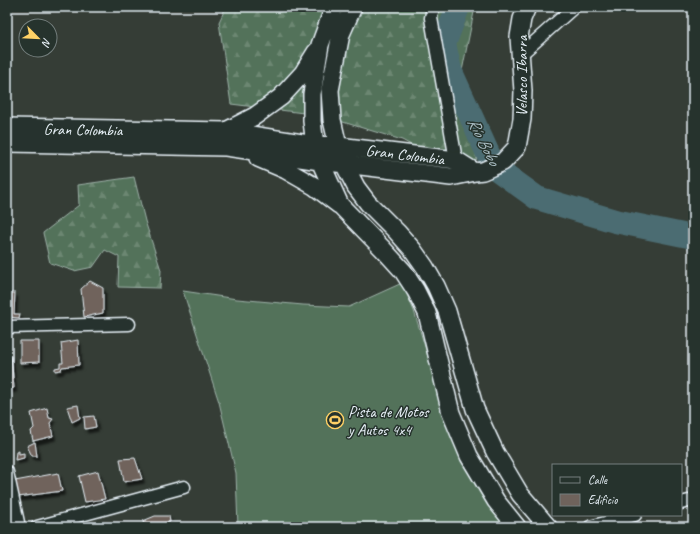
<svg xmlns="http://www.w3.org/2000/svg" width="700" height="534" viewBox="0 0 700 534" font-family="Caveat,sans-serif">
<style>
.forest{fill:url(#forest-firs);stroke:#9eb2a9}
.pitch{fill:#53725a;stroke:#9eb2a9}
.lines{fill:none;stroke-linecap:round;stroke-linejoin:round}
.river{stroke:#4b6c72;stroke-width:24}
.building{fill:#6f635c;stroke:#e8f1f8;filter:url(#shadow)}
.street-casing{stroke:#e8f1f8;stroke-width:15}
.secondary-casing{stroke:#e8f1f8;stroke-width:20}
.street{stroke:#26332d;stroke-width:12}
.secondary{stroke:#26332d;stroke-width:17}
.labels{text-anchor:middle;stroke-width:3;stroke-linejoin:round;paint-order:stroke}
.street-label{font-size:16px;fill:#e8f1f8;stroke:#26332d}
.poi-label{font-size:16px;fill:#e8f1f8;stroke:#26332d;text-anchor:start}
.water-label{font-size:17px;font-style:italic;fill:#a9bcc2;stroke:#26332d}
</style>
<defs>
<pattern id="forest-firs" width="22" height="20" patternUnits="userSpaceOnUse"><rect width="22" height="20" fill="#53725a"/><path d="M5 1l3.5 6h-7zM16 11l3.5 6h-7z" fill="#6c8772"/></pattern>
<filter id="shadow"><feDropShadow dx="2.5" dy="4" stdDeviation="1" flood-color="#0009"/></filter>
</defs>
<rect width="100%" height="100%" fill="#353d36"/>
<filter id="ink" filterUnits="userSpaceOnUse"><feTurbulence type="fractalNoise" baseFrequency=".025" numOctaves="2"/><feDisplacementMap in="SourceGraphic" scale="8" xChannelSelector="R" yChannelSelector="G"/><feConvolveMatrix kernelMatrix="1 2 1 2 8 2 1 2 1" color-interpolation-filters="sRGB"/></filter>
<g filter="url(#ink)">
<path class="forest" d="M226,7H475L462,71L463,114L479,153L469,177L402,140L320,115L231,104L219,22Z
M134,177L145,221L161,270L160,288L118,287L119,257L105,250L93,267L74,271L50,263L43,233L79,205L78,185Z"/>
<path class="pitch" d="M402,283L414,311L453,439L513,527H238L236,473L219,402L183,291L237,299L303,305L349,307Z"/>
<g class="lines">
<path class="river" d="M458,7L444,44L450,70L494,167L537,198L615,221L693,237"/>
</g>
<path class="building" d="M90,281L103,288V313L84,317L81,289Z
M11,293H15L14,314H20L19,318L7,317V300L11,301Z
M78,340L79,365L62,367L61,370L55,371V368L60,367V363H63L61,343Z
M20,341H39V362L20,363Z
M7,356H11L14,388L7,389Z
M78,405L80,418L72,422L67,407Z
M47,408L49,418L53,419L50,423L53,436L33,441L31,431L34,428L31,413Z
M94,416L96,427L85,429L84,417Z
M35,442L37,456H32L27,446Z
M19,451V454L24,453V458L15,460L16,452Z
M135,458L142,479L124,482L120,459Z
M98,471L105,499L85,502L79,476Z
M58,473L62,491L18,497L15,481Z
M155,516H169L170,522L165,523L166,527H144L143,521Z"/>
<g class="lines">
<defs>
<path id="street" d="M433,7L431,18L456,160
M520,55L574,7
M7,327L129,324
M7,472L19,527
M681,503L693,500
M37,527L184,487
M590,527L635,515"/>
<path id="secondary" d="M334,7L320,45L312,94V121L315,145L320,161L340,205L383,249L403,271L416,291L427,313L451,413L469,456L496,501L517,527
M353,7L341,34L330,90L332,120L338,146L344,164L356,187L368,203L397,232L413,250L425,267L436,286L447,311L475,409L495,452L520,494L548,527
M7,127L226,131L315,145L338,146L456,160L475,172
M226,131L255,116L281,97L303,73L316,52
M7,143L226,147L320,161L451,177L475,172L483,171L503,162L517,147L522,119L523,91L519,37L522,19L527,7
M258,158L286,170L314,186L339,205"/>
</defs>
<use href="#street" class="street-casing"/>
<use href="#secondary" class="secondary-casing"/>
<use href="#street" class="street"/>
<use href="#secondary" class="secondary"/>
</g>
</g>
<defs>
<symbol id="stadium-ring" viewBox="-11 -11 22 22"><circle r="9.5" fill="#26332d" stroke="#ffd166" stroke-width="1.5"/><path d="M0-5a6.5 5 0 1 0 0 10a6.5 5 0 1 0 0-10ZM-3.5-1.8h7v3.6h-7Z" fill="#ffd166"/></symbol>
</defs>
<g fill-rule="evenodd">
<use href="#stadium-ring" x="325" y="410" width="20" height="20"/>
</g>
<g class="labels">
<g class="street-label">
<text transform="translate(521 76) rotate(-90)" y="6">Velasco Ibarra</text>
<text transform="translate(83 129) rotate(1)" y="6">Gran Colombia</text>
<text transform="translate(405 154) rotate(7)" y="6">Gran Colombia</text>
</g>
<g class="poi-label">
<text x="348" y="417">Pista de Motos<tspan x="348" dy="18">y Autos 4x4</tspan></text>
</g>
<g class="water-label">
<text transform="translate(484 141) rotate(63)" y="6">Río Bobo</text>
</g>
</g>
<rect width="700" height="534" fill="none" stroke="#26332d" stroke-width="24"/>
<rect x="12" y="12" width="676" height="510" fill="none" stroke="#e8f1f8" stroke-width="1.5" filter="url(#ink)"/>
<rect x="552" y="464" width="130" height="52" fill="#26332d" stroke="#747f7e"/>
<rect x="560" y="477" width="20" height="6" fill="#26332d" stroke="#747f7e"/>
<text x="588" y="484" font-size="12" fill="#e8f1f8">Calle</text>
<rect x="560" y="494" width="20" height="12" fill="#6f635c" stroke="#747f7e"/>
<text x="588" y="504" font-size="12" fill="#e8f1f8">Edificio</text>
<g transform="translate(38 38) rotate(114)"><circle r="19" fill="#26332d" stroke="#747f7e"/>
<path d="M0-3L7 15L0 10L-7 15Z" fill="#ffd166"/>
<text y="-6" font-size="11" font-weight="bold" text-anchor="middle" fill="#e8f1f8">N</text>
</g>
</svg>
